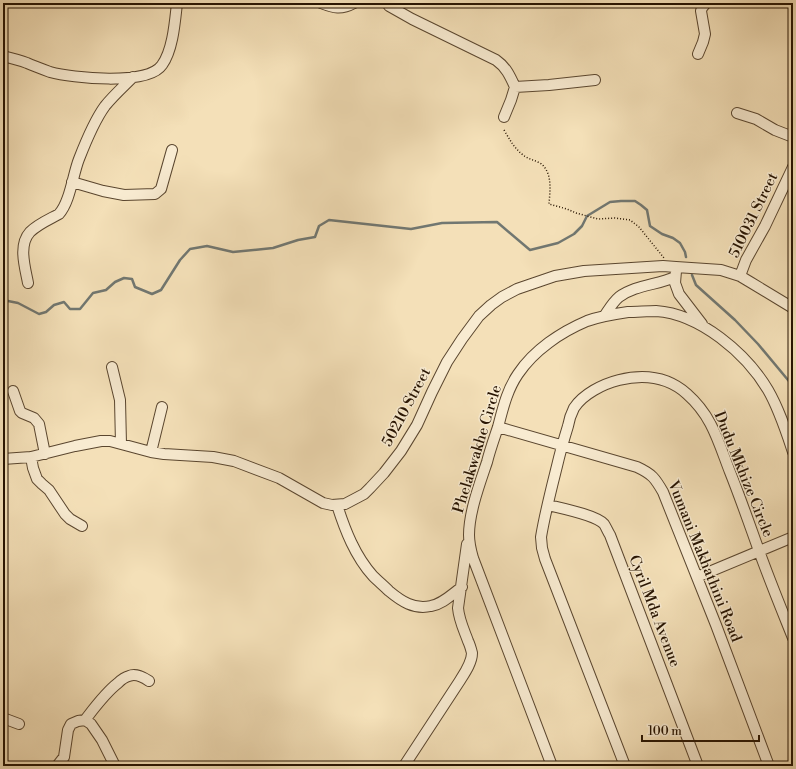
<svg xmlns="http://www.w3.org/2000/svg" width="796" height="769" viewBox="0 0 796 769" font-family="'Libre Bodoni',serif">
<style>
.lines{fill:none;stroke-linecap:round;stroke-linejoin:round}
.stream{stroke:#717771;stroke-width:2.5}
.minor-casing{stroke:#5a462f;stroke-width:12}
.path{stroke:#261301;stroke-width:1.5;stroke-dasharray:1 2;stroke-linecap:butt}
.minor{stroke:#f8ebd1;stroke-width:10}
.labels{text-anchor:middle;stroke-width:3;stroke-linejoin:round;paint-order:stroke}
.street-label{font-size:15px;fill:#261301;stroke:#f8ebd1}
</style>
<rect width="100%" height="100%" fill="#f4e0b8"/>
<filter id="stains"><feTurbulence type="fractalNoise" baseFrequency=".005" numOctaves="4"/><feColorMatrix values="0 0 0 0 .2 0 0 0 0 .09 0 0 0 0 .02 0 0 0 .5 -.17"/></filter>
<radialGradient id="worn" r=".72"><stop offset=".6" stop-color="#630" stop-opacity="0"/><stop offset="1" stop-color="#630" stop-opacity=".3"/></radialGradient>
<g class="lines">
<path class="stream" d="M692,275L696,285L735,320L758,344L793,386
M3,300L18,303L39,314L46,312L54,305L64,302L70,309H80L93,293L106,290L115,282L124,278L132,279L135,287L152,294L161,290L180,260L190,249L207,246L233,252L273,248L298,240L315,237L319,226L329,220L411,229L442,223L497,222L530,250L558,243L574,234L582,226L587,216L610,202L621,201H635L641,205L647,210L650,226L662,234L673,238L680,243L685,252L686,257"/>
<defs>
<path id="minor" d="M321,3C334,8 341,10 354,3
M387,3L389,6L412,19L496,60C506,67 510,76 515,87L549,85L595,80
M698,54L703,42L705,34L701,11L702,8L706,3
M3,56C11,58 19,60 27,63C34,66 42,69 50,72C72,78 148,86 162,65C173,50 175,21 177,3
M737,113L756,119L775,130L793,137
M504,117L511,100L515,87
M72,182L103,191L124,195L155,194L161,189L172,150
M676,271L675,283L679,294L702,324
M740,276L746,260L765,226L793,167
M28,283C25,267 18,245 30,232C38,224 50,219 59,214C70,202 73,174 79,159C86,141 94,121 105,106C113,96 123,87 133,77
M605,315C609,309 613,302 619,297C635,285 657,285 675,277
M112,367L120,400L121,444
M13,391L20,411L22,413L34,418L39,424L45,454
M498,427L637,467C652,474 655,478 663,492L716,625L769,766
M151,452L162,407
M31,457L33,468L37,479L42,484L49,490L65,514L70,519L82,526
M3,459L31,457L75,446L101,441H110L151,452L164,454L213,457L234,461L279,478L323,503L332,505L345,504L364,494L370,488L384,473L401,451L417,425L432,392L447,362L462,339L479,316L491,305L502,297L517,289L555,276L584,271L663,266L676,267L721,270L740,276L750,282L793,308
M337,505C345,530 355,556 373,576C378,581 384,586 389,591C401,601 414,610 431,606C443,604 452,594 462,587
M548,505C560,508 596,515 604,524C606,527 608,532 610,535L698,766
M697,577L793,537
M3,718L19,724
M85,720C95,707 105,693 118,683C121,680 125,677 129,676C136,673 143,677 149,681
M57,766L64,757L68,730L71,724L78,721L85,720L91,724L102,740L115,766
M404,766L459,682C464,674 472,663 472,653C471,649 470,645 468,641C464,630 459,620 458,608L467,544
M552,766L473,558C471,551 469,543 469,535C469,512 480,483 487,462C490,450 494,439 498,427C503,408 507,390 518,374C534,350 561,332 587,321C601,316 614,314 628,312C637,312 647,311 656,311C700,314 746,353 768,390C779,409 786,431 793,452
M625,766L545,559L542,548L541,537C545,513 551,490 557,466C560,453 564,439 568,426C569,420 571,414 574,408C583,394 603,384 619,380C644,374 667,376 687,394C712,416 718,441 730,472C740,497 749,523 758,548C769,579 781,608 793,638"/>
</defs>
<use href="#minor" class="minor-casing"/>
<path class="path" d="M504,130C510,140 514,148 523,155C528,159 534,160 540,163C553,172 550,191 549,204L567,209L576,213L598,219L615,218L630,220L639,227L664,258"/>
<use href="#minor" class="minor"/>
</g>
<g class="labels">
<g class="street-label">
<text transform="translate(753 215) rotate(-64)" y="5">510031 Street</text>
<text transform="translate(406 407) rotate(-62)" y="5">50210 Street</text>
<text transform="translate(477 449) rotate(-73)" y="5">Phelakwakhe Circle</text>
<text transform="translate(744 474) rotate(68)" y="5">Dudu Mkhize Circle</text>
<text transform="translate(705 561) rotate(68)" y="5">Vumani Makhathini Road</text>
<text transform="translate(655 611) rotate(69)" y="5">Cyril Mda Avenue</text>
</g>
</g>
<rect width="796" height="769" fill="none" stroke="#f4e0b8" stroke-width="16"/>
<rect x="4" y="4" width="788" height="761" fill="none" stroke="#261301" stroke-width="2"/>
<rect x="8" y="8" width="780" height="753" fill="none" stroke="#261301"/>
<path d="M642 735v6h117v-6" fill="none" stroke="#261301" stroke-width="2"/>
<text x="648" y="735" font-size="12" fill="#261301" stroke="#f8ebd1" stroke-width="3" paint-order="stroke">100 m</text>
<rect width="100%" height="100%" filter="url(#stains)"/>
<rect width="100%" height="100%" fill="url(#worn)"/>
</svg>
